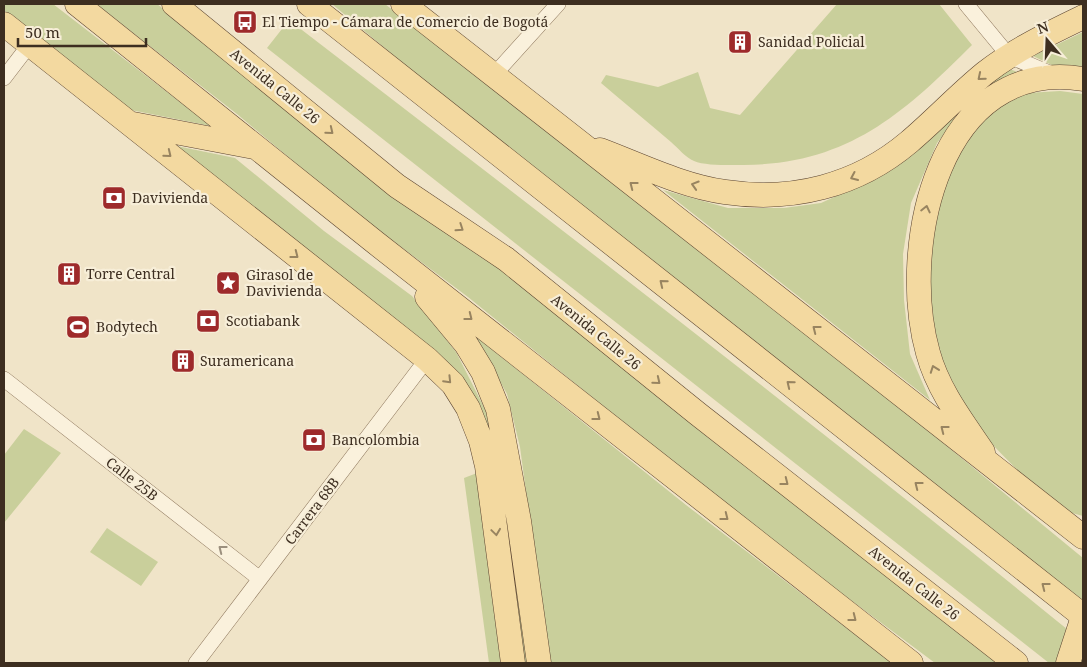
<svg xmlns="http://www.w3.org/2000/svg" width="1087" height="667" viewBox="0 0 1087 667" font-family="'Noto Serif',serif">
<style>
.green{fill:#c9cf9b}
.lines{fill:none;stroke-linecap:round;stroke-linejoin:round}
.street-casing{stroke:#8d765c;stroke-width:16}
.primary-casing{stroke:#5b4430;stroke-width:25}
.street{stroke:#faf1dc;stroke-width:15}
.primary{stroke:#f3d9a0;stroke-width:24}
.oneway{stroke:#988460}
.oneway2{stroke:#9c907e}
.labels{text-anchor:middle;stroke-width:4.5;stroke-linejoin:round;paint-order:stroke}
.poi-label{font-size:14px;fill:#3d2e20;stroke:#f7eed8;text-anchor:start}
.street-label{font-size:14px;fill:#3d2e20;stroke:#f7eed8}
</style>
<rect width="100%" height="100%" fill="#f0e4c8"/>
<path class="green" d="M4,4H53L211,126L126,109L4,10Z
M96,4H157L512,275L1002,663H935L753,527L468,297L353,211L237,114Z
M332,4H385L886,396L1083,558V602L874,435L717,314L603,221L453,105Z
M837,4H939L972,45C903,114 848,164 744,165C732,165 705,166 694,161C686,158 678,148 671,142C648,122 624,103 601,83L606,75L658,87L698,72L710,108L740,115Z
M289,20C556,225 823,430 1083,642V663H1049L267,48Z
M1083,32V72L1058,68L1033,56Z
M1007,68L1020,73L967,105L937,143L911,203L903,254L904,300L910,354L930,400L663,190L728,208H784L821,203L854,188Z
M1060,91L1083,94V516L1072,513L1025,478L985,437L945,376L929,341L925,276L935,206L949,162L990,109L1027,93Z
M162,143L235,158L324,231L412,296L456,352L490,419L493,447L468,392Z
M474,335L686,505L892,663H549L520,447L507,394Z
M24,429L61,453L4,523V455Z
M500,456L528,663H523L495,458Z
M477,473L501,663H489L464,478Z
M107,528L158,562L141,586L90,552Z"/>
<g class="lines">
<defs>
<path id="street" d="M966,4L1009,56L1054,75
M493,76L558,4
M4,78L30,44
M4,379L260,579
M196,663L427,359"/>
<path id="primary" d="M77,4L376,243L911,663
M174,4L397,186L506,259L698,414L1016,663
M309,4L1083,616
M403,4L1083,537
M4,24L427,359L453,384L468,408L481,441L487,466L513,663
M133,124L254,147
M600,150C640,165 682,186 725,192C792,202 857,186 909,142C935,120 958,95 985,73C1014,50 1050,33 1083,17
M427,297L466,344L483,372L498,409L519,521L539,663
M983,452C962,421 938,390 928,353C898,247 939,56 1083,79
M1068,663L1083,617"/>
</defs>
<use href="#street" class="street-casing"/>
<use href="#primary" class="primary-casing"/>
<use href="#street" class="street"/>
<use href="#primary" class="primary"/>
</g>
<defs><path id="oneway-chevron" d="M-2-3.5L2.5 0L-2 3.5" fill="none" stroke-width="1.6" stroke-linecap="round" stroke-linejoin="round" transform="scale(1.25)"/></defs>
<g class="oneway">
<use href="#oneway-chevron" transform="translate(981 77) rotate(140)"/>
<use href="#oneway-chevron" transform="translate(330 131) rotate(39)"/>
<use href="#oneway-chevron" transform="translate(168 154) rotate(39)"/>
<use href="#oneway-chevron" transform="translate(854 177) rotate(156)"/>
<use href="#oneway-chevron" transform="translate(633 185) rotate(-142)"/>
<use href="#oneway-chevron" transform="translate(695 185) rotate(-163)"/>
<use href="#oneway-chevron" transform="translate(926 209) rotate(-77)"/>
<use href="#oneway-chevron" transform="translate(460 228) rotate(34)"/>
<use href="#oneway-chevron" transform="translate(295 255) rotate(38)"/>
<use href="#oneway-chevron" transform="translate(663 283) rotate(-141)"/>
<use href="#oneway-chevron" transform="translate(469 317) rotate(38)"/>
<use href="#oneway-chevron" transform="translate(816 329) rotate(-142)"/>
<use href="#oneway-chevron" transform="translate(934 369) rotate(-110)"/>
<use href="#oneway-chevron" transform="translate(448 380) rotate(46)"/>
<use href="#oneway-chevron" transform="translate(657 381) rotate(39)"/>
<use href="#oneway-chevron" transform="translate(790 384) rotate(-141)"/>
<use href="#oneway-chevron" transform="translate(597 417) rotate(38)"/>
<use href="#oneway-chevron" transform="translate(944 429) rotate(-142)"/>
<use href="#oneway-chevron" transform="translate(785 482) rotate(38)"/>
<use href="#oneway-chevron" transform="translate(918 485) rotate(-142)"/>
<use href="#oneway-chevron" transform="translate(725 517) rotate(38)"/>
<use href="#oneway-chevron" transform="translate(496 532) rotate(82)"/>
<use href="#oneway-chevron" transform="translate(1045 586) rotate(-142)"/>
<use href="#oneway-chevron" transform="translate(853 618) rotate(38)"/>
</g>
<use class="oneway2" href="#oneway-chevron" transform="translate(222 549) rotate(-142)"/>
<defs>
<symbol id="bus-square" viewBox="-11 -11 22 22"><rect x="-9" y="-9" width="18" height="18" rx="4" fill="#9e2a2b" stroke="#f7eed8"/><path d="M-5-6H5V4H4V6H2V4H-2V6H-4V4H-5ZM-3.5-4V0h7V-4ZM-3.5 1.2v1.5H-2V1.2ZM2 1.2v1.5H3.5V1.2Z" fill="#fff"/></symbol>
<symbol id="building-square" viewBox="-11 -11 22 22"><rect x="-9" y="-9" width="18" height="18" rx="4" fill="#9e2a2b" stroke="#f7eed8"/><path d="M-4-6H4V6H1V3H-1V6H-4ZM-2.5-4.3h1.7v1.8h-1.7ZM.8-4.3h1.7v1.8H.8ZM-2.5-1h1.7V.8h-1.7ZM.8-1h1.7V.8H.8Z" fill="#fff"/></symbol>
<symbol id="bank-square" viewBox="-11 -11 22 22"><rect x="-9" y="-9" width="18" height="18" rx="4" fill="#9e2a2b" stroke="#f7eed8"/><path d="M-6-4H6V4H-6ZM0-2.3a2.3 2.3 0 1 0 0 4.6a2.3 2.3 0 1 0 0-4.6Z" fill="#fff"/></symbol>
<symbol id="sight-square" viewBox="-11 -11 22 22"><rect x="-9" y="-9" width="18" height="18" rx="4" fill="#9e2a2b" stroke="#f7eed8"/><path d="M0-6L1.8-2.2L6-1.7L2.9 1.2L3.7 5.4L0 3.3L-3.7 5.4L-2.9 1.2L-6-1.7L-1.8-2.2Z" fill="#fff"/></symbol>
<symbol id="stadium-square" viewBox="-11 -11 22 22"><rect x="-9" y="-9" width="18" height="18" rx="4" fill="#9e2a2b" stroke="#f7eed8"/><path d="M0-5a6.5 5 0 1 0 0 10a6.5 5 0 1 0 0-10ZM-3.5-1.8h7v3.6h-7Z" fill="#fff"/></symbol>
</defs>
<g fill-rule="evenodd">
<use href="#bus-square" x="231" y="8" width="28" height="28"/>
<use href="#building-square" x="726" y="28" width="28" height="28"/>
<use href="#bank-square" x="100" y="184" width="28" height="28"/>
<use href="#building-square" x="55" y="260" width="28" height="28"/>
<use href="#sight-square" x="214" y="269" width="28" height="28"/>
<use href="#bank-square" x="194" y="307" width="28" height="28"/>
<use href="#stadium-square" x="64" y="313" width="28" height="28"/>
<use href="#building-square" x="169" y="347" width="28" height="28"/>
<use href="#bank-square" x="300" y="426" width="28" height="28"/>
</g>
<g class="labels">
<g class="poi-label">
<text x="262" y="27">El Tiempo - Cámara de Comercio de Bogotá</text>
<text x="758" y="47">Sanidad Policial</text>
<text x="132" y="203">Davivienda</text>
<text x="86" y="279">Torre Central</text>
<text x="246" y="280">Girasol de<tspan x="246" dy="16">Davivienda</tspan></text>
<text x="226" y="326">Scotiabank</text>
<text x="96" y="332">Bodytech</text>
<text x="200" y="366">Suramericana</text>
<text x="332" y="445">Bancolombia</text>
</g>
<g class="street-label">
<text transform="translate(275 86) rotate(39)" y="5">Avenida Calle 26</text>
<text transform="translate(596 332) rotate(39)" y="5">Avenida Calle 26</text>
<text transform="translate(132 479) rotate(38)" y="5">Calle 25B</text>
<text transform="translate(312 511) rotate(-53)" y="5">Carrera 68B</text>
<text transform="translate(914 583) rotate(38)" y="5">Avenida Calle 26</text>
</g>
</g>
<rect width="1087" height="667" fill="none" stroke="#3d2e20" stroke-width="10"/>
<g transform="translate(1047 40) rotate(341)" stroke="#f7eed8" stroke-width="4" paint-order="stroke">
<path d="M0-4L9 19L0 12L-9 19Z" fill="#3d2e20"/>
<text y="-8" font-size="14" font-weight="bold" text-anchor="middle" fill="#3d2e20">N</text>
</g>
<path d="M18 38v8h128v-8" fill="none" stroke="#3d2e20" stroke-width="2.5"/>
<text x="25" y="38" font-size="15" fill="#3d2e20" stroke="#f7eed8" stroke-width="4" paint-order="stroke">50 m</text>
</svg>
